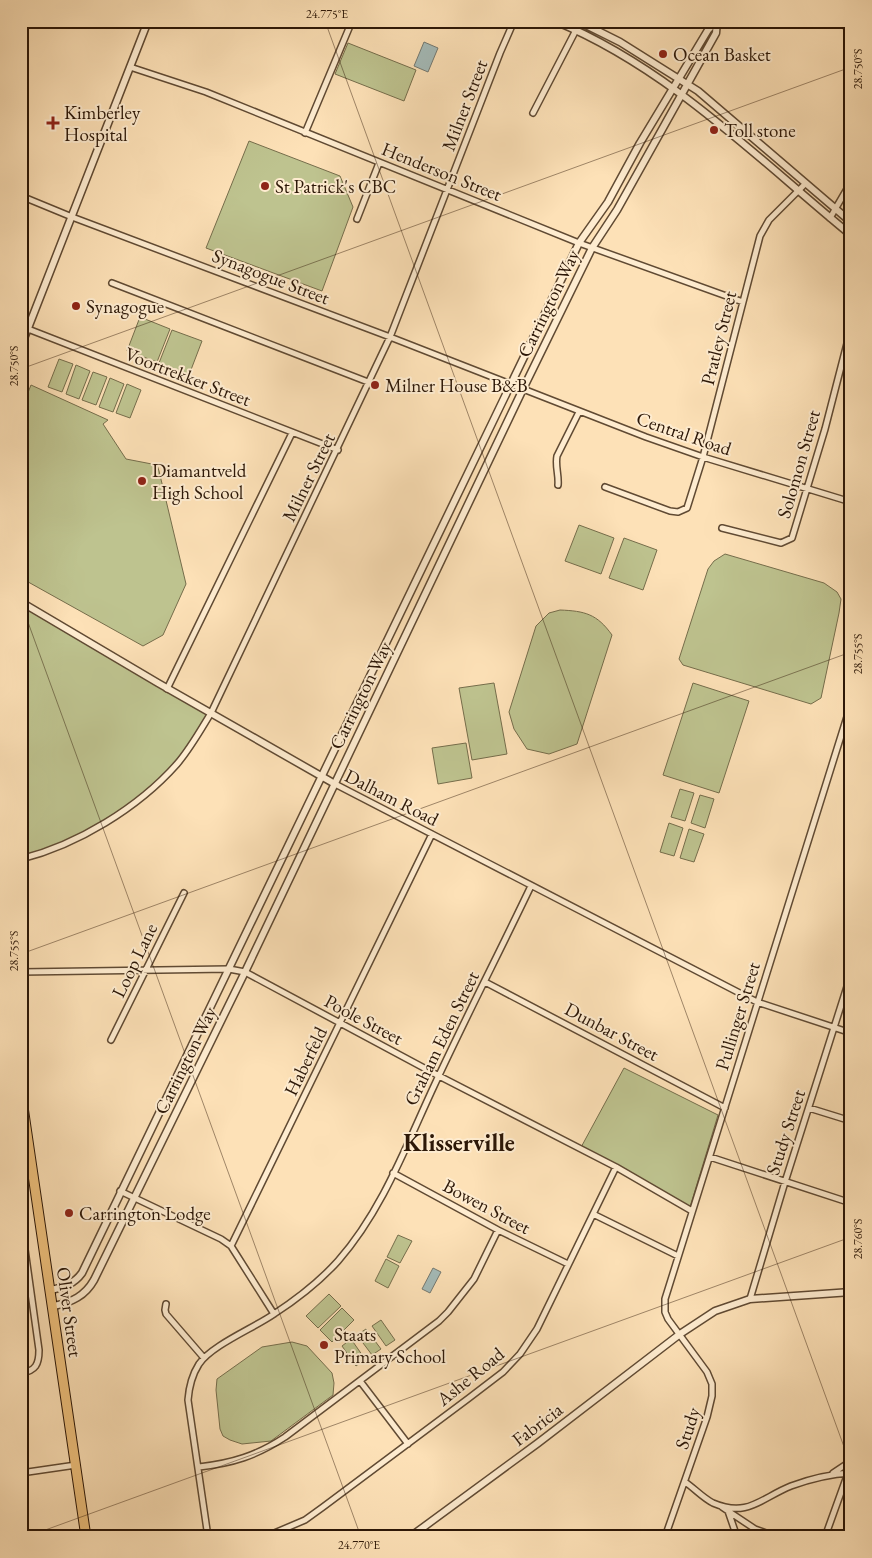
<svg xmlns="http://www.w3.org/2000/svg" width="872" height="1558" viewBox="0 0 872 1558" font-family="'EB Garamond',serif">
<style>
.green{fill:#bec38f;stroke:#756d4b}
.water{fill:#a4bbb9;stroke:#747972}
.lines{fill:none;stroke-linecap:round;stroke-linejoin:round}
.minor-casing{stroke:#604a33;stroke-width:8}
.tertiary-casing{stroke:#604a33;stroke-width:9}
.trunk-casing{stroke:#2c1707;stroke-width:11}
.minor{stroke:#feecd0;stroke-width:5}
.tertiary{stroke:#feecd0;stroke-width:6}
.trunk{stroke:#eec07c;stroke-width:9}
.ticks{fill:none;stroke:#2c1707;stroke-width:1;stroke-opacity:0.45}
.poi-dot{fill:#8f2418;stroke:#feecd0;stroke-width:2}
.labels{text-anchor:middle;stroke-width:4;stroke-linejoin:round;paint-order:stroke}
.poi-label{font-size:19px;fill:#2c1707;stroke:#feecd0;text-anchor:start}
.street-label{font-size:19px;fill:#2c1707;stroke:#feecd0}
.district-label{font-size:24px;font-weight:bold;fill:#2c1707;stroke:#feecd0}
.neatline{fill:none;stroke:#2c1707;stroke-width:2}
.ticks-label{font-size:12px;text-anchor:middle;fill:#2c1707}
</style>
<rect width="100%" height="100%" fill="#fde1b7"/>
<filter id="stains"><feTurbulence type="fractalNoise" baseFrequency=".004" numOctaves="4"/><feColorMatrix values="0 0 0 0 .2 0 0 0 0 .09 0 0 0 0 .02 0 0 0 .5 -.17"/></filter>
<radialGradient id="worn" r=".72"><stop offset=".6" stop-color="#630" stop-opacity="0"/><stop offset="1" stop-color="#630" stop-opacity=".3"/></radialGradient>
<path class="green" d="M348,43L416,70L404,101L335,74Z
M249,141L340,176L353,207L322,291L206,248Z
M140,317L170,329L157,362L127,351Z
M172,330L202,341L189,375L159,363Z
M59,359L73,364L62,392L48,387Z
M76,365L90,371L79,399L66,394Z
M93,372L107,377L96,405L82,400Z
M110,378L124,384L113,412L99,407Z
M127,384L141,390L130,418L116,413Z
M31,385L108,420L103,424L126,459L157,465L159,471L186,584L163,635L143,646L21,578V410Z
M579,525L614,538L601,574L565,561Z
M624,538L657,550L643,590L609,578Z
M725,554L824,583L837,592L841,599L839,613L821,698L811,704L683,665L679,659L708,569L714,561Z
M21,606L210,714L177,765L132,805L75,839L21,857Z
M560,610C585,611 597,614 612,635L577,744L549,754L527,749L514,729L509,712L536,626L549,613Z
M494,683L507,754L472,760L459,688Z
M693,683L749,701L719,793L663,775Z
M466,743L472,778L438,784L432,748Z
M680,789L694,793L685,821L671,817Z
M700,795L714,799L705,828L691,823Z
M669,823L683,828L674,856L660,852Z
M689,829L704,834L694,862L680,858Z
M624,1068L718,1115L690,1207L579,1151Z
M398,1235L412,1241L400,1263L387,1257Z
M386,1259L399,1266L388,1288L375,1281Z
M329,1294L341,1306L318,1328L306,1316Z
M342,1308L354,1320L332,1342L320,1330Z
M381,1320L395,1340L386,1346L372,1326Z
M366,1329L381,1349L372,1355L357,1335Z
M351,1339L365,1359L356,1366L342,1346Z
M292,1342L307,1346L332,1373L334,1383L333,1395L271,1441L242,1444L230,1440L223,1436L220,1429L216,1390L217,1379L262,1347Z"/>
<path class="water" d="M424,42L438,48L428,72L414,66Z
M433,1268L441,1272L430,1293L422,1289Z"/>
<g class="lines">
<defs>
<path id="minor" d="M130,67L206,92L579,243L743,302
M533,113L576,30L579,22
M305,133L352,21
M21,196L72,217L390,337L646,437L703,457L851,502
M830,218L851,182
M357,219L379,163
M112,283L368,382
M28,329L338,450
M558,485C559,475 555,466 557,456L579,412
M605,487L670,511L678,512L687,508L703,457L760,236L769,220L805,184
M722,528L781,543L792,538L825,429L851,328
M167,689L292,433
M335,784L757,1002L851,1033
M21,859C77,845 138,808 177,764C190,749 200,731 211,713L390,337L500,53L514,21
M21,972L229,969L245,972L439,1076L616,1167L692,1211
M485,982L725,1108
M111,1040L184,893
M809,1108L851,1121
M710,1157L851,1203
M393,1173L498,1230L568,1264
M120,1191L221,1239L231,1246L274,1314
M593,1214L678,1256
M21,1221L39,1350C39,1364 36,1371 21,1373
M231,1246L432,834
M750,1299L785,1182L851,974
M166,1304L165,1310L166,1314L204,1358
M360,1381L408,1444
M199,1467C233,1463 256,1456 285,1437L439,1321L448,1312L474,1279L498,1230
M21,1473L76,1465
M833,1473L851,1461
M685,1482C694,1488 703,1498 713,1503C748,1518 761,1498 791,1486C810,1479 831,1474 851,1473
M722,1507L755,1529L777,1537
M728,1511L737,1537
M208,1537L188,1400C189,1387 192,1375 199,1364C212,1345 254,1328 274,1314C297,1299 320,1281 338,1261C382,1211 406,1146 434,1086C465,1019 499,953 531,886
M265,1537L305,1520L323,1507L469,1398L503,1372L520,1354L537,1329L616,1167
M665,1537L707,1417L712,1396V1384L707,1372L668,1319L665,1312V1299L851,704
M825,1537L848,1473"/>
<path id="tertiary" d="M555,21C669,68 757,158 851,235
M578,21L620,42L698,91L851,222
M21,346L148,21
M21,602L158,683L335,784
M51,1290C64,1287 74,1284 82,1273L579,243L608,202L640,143L684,70L708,30L716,21
M54,1306C72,1302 85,1296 94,1280L245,972L523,389L592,248L617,210L716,33L717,21
M410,1537L538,1443L680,1334L715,1311L750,1299L851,1292"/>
<path id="trunk" d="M21,1093L86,1537"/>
</defs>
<use href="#minor" class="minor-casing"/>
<use href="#tertiary" class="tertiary-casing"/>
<use href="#trunk" class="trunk-casing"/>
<use href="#minor" class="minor"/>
<use href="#tertiary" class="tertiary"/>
<use href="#trunk" class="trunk"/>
</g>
<path class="ticks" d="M325,21L851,1466M840,21L851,50M21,369L851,67M21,603L361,1537M21,954L851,652M26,1537L851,1237"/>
<g class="poi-dot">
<circle cx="663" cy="54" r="5"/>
<path d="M50.5 115.5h5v5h5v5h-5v5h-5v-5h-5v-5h5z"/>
<circle cx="714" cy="130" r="5"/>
<circle cx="265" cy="186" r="5"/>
<circle cx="76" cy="306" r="5"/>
<circle cx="375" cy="385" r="5"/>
<circle cx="142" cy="481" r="5"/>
<circle cx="69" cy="1213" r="5"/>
<circle cx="324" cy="1345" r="5"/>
</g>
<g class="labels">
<g class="poi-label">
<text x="673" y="61">Ocean Basket</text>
<text x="64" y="119">Kimberley<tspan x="64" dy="22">Hospital</tspan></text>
<text x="724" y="137">Toll stone</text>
<text x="275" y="193">St Patrick's CBC</text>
<text x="86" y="313">Synagogue</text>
<text x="385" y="392">Milner House B&amp;B</text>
<text x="152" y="477">Diamantveld<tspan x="152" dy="22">High School</tspan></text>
<text x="79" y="1220">Carrington Lodge</text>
<text x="334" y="1341">Staats<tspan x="334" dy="22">Primary School</tspan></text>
</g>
<g class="street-label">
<text transform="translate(464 105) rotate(-69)" y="7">Milner Street</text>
<text transform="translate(442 171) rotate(22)" y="7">Henderson Street</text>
<text transform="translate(271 276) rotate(21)" y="7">Synagogue Street</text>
<text transform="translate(548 303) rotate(-64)" y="7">Carrington Way</text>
<text transform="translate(718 338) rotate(-76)" y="7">Pratley Street</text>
<text transform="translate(188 376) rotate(21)" y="7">Voortrekker Street</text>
<text transform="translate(684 433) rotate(19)" y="7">Central Road</text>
<text transform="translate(798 464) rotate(-74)" y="7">Solomon Street</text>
<text transform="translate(308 477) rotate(-64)" y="7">Milner Street</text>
<text transform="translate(360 695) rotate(-64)" y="7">Carrington Way</text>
<text transform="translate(392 797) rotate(27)" y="7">Dalham Road</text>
<text transform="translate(134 960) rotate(-64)" y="7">Loop Lane</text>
<text transform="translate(737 1016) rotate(-73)" y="7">Pullinger Street</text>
<text transform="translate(364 1019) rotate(28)" y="7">Poole Street</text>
<text transform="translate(612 1031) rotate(28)" y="7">Dunbar Street</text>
<text transform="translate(441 1038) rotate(-64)" y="7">Graham Eden Street</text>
<text transform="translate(185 1060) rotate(-64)" y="7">Carrington Way</text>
<text transform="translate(305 1061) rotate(-64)" y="7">Haberfeld</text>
<text transform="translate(785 1132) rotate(-72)" y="7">Study Street</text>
<text transform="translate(487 1206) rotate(28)" y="7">Bowen Street</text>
<text transform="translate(70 1312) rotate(82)" y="7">Oliver Street</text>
<text transform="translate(470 1376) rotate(-39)" y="7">Ashe Road</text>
<text transform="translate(537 1424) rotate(-37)" y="7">Fabricia</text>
<text transform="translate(687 1428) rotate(-72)" y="7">Study</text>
</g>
<g class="district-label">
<text x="459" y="1151">Klisserville</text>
</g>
</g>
<rect width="872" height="1558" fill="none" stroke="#fde1b7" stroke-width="55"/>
<rect x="28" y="28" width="816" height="1502" class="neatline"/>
<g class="ticks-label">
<text x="327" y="18">24.775°E</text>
<text transform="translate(858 69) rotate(-90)" y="4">28.750°S</text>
<text transform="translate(14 366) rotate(-90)" y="4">28.750°S</text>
<text transform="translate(858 654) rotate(-90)" y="4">28.755°S</text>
<text transform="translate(14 951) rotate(-90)" y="4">28.755°S</text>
<text transform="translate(858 1239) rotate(-90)" y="4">28.760°S</text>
<text x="359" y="1549">24.770°E</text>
</g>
<rect width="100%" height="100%" filter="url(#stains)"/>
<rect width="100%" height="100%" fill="url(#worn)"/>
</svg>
